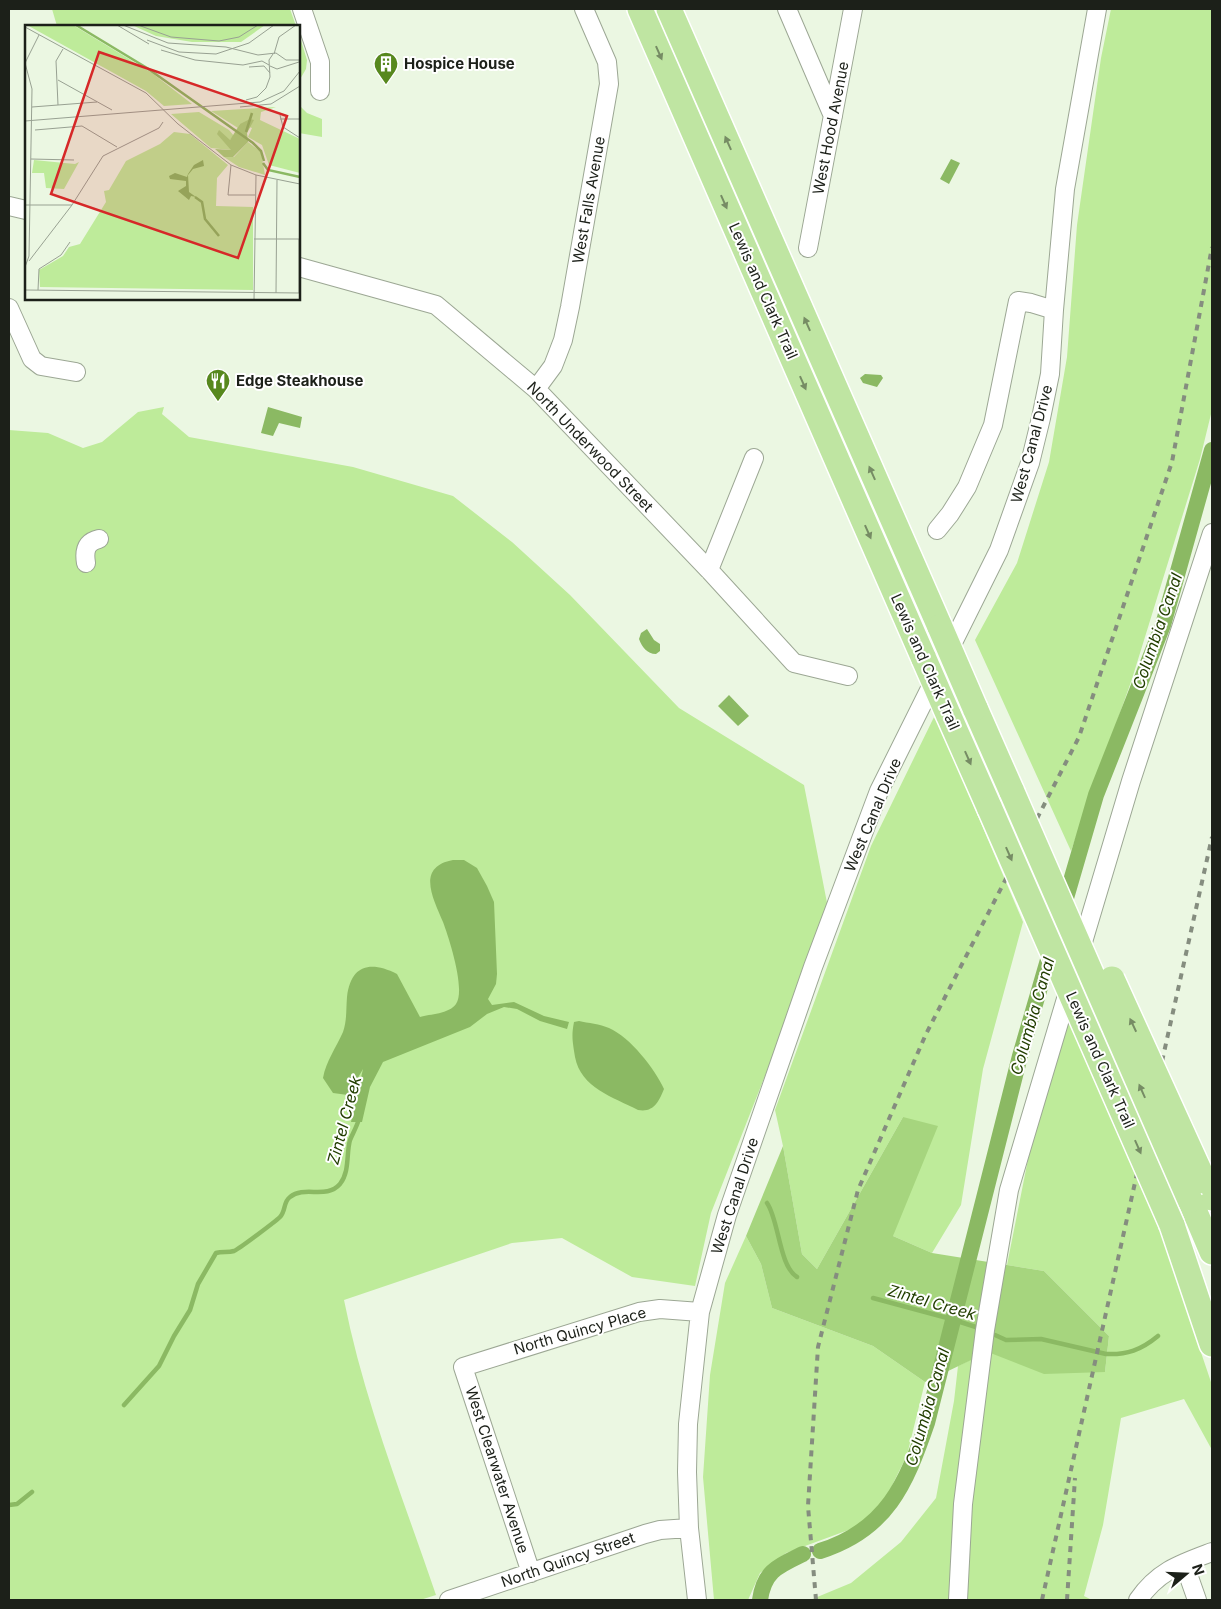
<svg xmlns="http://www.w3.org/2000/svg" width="1221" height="1609" viewBox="0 0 1221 1609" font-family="Inter,sans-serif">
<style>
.green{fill:#beeb9a}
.forest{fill:#a6d57e}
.water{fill:#8bb963}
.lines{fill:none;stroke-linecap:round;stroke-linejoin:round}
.stream{stroke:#8bb963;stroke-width:4.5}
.canal{stroke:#8bb963;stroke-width:16}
.minor-casing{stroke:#9ca794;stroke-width:20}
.highway-casing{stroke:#fff;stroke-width:28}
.minor{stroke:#fff;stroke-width:18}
.highway{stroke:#bfe5a2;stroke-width:25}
.rail{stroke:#858d7f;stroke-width:4;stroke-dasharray:6 6;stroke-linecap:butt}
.highway-bridge-casing{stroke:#fff;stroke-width:28;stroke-linecap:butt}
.highway-bridge{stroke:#bfe5a2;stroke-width:25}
.oneway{fill:#768c64}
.labels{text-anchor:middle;stroke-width:4;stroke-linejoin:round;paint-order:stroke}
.poi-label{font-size:15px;font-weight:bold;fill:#1c2019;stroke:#fff;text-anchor:start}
.street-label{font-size:15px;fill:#1c2019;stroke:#fff}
.water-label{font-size:16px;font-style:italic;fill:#223e00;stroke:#fff}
.inset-river{fill:none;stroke:#8bb963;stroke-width:2.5}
.inset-road{fill:none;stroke:#98a192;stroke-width:1}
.view{fill:#d62828;fill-opacity:0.15;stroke:#d62828;stroke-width:2.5}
.inset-edge{fill:none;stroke:#1c2019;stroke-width:2.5}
</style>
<rect width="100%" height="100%" fill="#ebf7e2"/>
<path class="green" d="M52,9H290L296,26H57Z
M1111,9H1212V410L1200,459L1132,679L1071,851L975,640L1017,563L1049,462L1067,357L1077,225L1101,58Z
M299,34L307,60L306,69L299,81Z
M299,105L307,113L322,119V137L299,133Z
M164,407L162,414L189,437L353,467L453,496L512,542L570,595L679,708L804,785L829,913L711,1213L695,1286L632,1277L562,1238L512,1243L344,1300C364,1401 403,1498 436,1595L420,1600H9V430L48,433L83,448L102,442L138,412Z
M935,715L1023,922L983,1069L961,1205L932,1253L893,1236L903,1117L817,1269L802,1254L783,1146L775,1110L871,846Z
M1066,1016L1160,1231L1212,1385V1450L1184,1399L1121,1418L1103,1525L1084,1596L1092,1600H810L851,1583L901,1542L936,1498L954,1401L958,1366L988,1351L1105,1372L1109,1336L1044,1271L1007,1265L1042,1089Z
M746,1236L761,1264L772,1308L873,1346L925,1382L907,1455L882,1506L854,1528L786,1553L760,1573L748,1600H714L703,1477L710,1375L725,1283Z"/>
<path class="forest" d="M903,1117L938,1126L893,1236L932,1253L1044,1271L1109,1336L1105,1372L1044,1374L988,1352L925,1382L873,1346L772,1308L761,1264L746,1236L783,1146L802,1254L817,1269Z"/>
<path class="water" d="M951,159L960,163L949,184L940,179Z
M865,374L881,375L883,378L877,387L863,383L860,378Z
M268,407L302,417L300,428L279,423L273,436L261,433Z
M647,629L654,640L660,644V651L656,654C647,654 642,647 639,639L641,633Z
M729,695L749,716L738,726L718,706Z
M453,860H464L477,868L487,886L494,902L497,974L496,984L488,999L492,1005L514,1002L544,1016L569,1022L567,1029L540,1021L517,1009L504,1007L487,1014L470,1027L383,1062L370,1087L362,1122H351L363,1069L348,1095L333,1093L323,1078C326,1061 336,1048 343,1032C347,1021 346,1009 347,997C351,964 371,961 397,974L420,1017C430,1014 449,1014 456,1004C466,990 449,938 443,922C434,900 415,867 453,860Z
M579,1021C588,1023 600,1024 609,1028C630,1037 655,1069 664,1089C659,1101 654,1113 638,1110C613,1097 581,1088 575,1057C573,1043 571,1037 574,1022Z"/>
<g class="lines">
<path class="stream" d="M767,1203C779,1220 779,1266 797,1277
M873,1298L951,1319L982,1329
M995,1335L1006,1340L1041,1339L1106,1354C1127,1355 1141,1350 1158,1336
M124,1405L159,1366L174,1336L190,1310L198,1284L216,1253C222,1251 228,1253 234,1251C239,1249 276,1221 280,1217C286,1211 283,1202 290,1197C305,1185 326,1200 340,1184C350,1171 346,1154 350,1140C353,1133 357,1126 359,1119
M9,1505L17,1504L32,1492"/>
<path class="canal" d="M820,1551C887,1530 906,1484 927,1423L1020,1056L1096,795L1163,625L1212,450
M760,1600C764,1571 778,1566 803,1554"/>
<defs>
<path id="minor" d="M302,9L320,62V91
M787,9L833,116
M9,206L26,210
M808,248L853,9
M299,267L436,305L536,389L709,570L794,663L848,676
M9,308L32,359L41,366L76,372
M536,389L553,366L563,340L570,307L609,84L607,62L584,9
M937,530L950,514L967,487L993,425L1018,301L1031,303L1054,310
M86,563C84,551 86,542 99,539
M709,570L754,458
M1184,1563L1197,1600
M531,1573L463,1367L639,1312L660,1309L700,1312
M449,1600L645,1534L660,1530L689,1528
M697,1600L689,1528L687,1472L688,1424L700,1312L727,1215L813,967L879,791L999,550L1030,463L1041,418L1050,374L1054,310L1065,189L1097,9
M958,1600L963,1504L985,1330L1009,1190L1131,781L1212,533
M1138,1600C1158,1571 1180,1564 1212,1552"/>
<path id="highway" d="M640,9L924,659
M669,9L940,627
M975,708L1012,792
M948,714L990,809
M1204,1181L1212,1198
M1190,1200L1212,1252
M1172,1225L1212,1344"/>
</defs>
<use href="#minor" class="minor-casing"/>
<use href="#highway" class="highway-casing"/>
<use href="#minor" class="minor"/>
<use href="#highway" class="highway"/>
<path class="rail" d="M816,1600L808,1506L818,1347L858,1190L926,1034L1079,737L1172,462L1212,247
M1042,1600L1212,837
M1067,1600L1075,1478"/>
<defs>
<path id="highway-bridge" d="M940,627L975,708
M924,659L948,714
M1012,792L1190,1200
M990,809L1172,1225
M1112,979L1204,1181"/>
</defs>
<use href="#highway-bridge" class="highway-bridge-casing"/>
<use href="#highway-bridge" class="highway-bridge"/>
</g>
<defs><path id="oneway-solid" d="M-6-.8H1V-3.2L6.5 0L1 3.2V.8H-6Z" transform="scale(1.25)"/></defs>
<g class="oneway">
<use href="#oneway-solid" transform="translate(659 53) rotate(66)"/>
<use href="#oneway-solid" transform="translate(728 143) rotate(-114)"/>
<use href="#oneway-solid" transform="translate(724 202) rotate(66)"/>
<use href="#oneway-solid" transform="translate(807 324) rotate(-114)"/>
<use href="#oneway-solid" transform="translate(803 383) rotate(66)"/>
<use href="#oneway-solid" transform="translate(872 473) rotate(-114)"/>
<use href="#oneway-solid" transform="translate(868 532) rotate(66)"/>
<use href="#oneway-solid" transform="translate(968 758) rotate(66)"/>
<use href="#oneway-solid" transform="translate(1009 854) rotate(66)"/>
<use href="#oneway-solid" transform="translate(1133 1025) rotate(-115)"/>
<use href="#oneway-solid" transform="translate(1142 1091) rotate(-114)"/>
<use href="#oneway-solid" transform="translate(1138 1147) rotate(66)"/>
</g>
<defs>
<symbol id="building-pin" viewBox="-11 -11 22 30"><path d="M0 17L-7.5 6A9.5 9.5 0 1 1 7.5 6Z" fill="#57881e" stroke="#fff"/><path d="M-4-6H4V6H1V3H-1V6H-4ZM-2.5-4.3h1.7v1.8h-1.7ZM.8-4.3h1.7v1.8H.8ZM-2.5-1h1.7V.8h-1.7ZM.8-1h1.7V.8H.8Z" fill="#fff"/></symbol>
<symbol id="restaurant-pin" viewBox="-11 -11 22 30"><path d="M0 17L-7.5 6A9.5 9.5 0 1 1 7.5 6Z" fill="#57881e" stroke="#fff"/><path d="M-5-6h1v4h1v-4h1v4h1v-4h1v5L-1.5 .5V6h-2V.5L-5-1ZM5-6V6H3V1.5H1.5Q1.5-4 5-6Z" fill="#fff"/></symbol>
</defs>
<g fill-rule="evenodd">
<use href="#building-pin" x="372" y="50" width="28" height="38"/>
<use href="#restaurant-pin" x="204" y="367" width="28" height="38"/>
</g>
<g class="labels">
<g class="poi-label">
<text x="404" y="69">Hospice House</text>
<text x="236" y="386">Edge Steakhouse</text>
</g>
<g class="street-label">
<text transform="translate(831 128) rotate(-79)" y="5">West Hood Avenue</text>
<text transform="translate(589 200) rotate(-80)" y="5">West Falls Avenue</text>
<text transform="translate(763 291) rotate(66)" y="5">Lewis and Clark Trail</text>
<text transform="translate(1032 444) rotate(-75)" y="5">West Canal Drive</text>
<text transform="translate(590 447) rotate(46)" y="5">North Underwood Street</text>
<text transform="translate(925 662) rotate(66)" y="5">Lewis and Clark Trail</text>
<text transform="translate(873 815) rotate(-67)" y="5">West Canal Drive</text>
<text transform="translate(1100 1060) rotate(66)" y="5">Lewis and Clark Trail</text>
<text transform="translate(735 1196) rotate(-72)" y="5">West Canal Drive</text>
<text transform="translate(580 1331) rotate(-16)" y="5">North Quincy Place</text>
<text transform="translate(497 1470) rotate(72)" y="5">West Clearwater Avenue</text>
<text transform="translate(568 1560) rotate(-19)" y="5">North Quincy Street</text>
</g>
<g class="water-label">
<text transform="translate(1157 631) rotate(-71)" y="6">Columbia Canal</text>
<text transform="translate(1032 1016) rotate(-74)" y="6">Columbia Canal</text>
<text transform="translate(344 1120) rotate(-75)" y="6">Zintel Creek</text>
<text transform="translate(932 1302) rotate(16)" y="6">Zintel Creek</text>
<text transform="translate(927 1407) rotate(-74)" y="6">Columbia Canal</text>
</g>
</g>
<g transform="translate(25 25)">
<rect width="275" height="275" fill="#ebf7e2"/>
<path d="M2,0H48L127,48L167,79L139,81L121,66ZM107,0H240L216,17H167L131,11ZM251,82L236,87L235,95L275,114V148L244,140L237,120L223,112L227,103L215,99L213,103L186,86ZM174,87L204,105L209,111L205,115L206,125L186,123L146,89ZM149,107L165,109L203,140L192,153L191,181L228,182V265L15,262L14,245L38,231L44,222L55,219L81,177L79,166L84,165L101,136L135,119ZM223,117L236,127L240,150L214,142L199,132H209ZM9,135L50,139L54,137L39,164L21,163L19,148H7Z" fill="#beeb9a"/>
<path d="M225,94L229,95L222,108L223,117L208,132H199L190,124L206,125L192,109L194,105L205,115L215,99Z" fill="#a6d57e"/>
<path d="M178,135L179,141L168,144L163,150L164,167L171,172L166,171L164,175L153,166L161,161V156L145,154L144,151L150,148L162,152L163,149L169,140Z" fill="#8bb963"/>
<path class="inset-river" d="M51,0L122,43L228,118L236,126L239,136M221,107L227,88M238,138L243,145L275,152M170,172L177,177L180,194L194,211"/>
<path class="inset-road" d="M92,0L124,19M98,0L143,18L201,22L233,30L251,28L261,35H275M113,0L146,12L194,16L214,12L233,0M0,2L121,68L153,99L206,140L231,150L275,159M122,15L154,27L191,29L224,18L249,0M136,25L170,35L218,40L237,36L244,40M249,29L254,12L271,0M245,41L252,44L274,37M224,42L239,41L245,48M33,55L87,85M221,75L232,72L241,63L245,52L244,35L248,29M33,80L31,36L38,24M7,82L72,77M215,82L246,79L275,61M255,90L258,102L275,113M255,94H275M0,96L235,77L259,66L275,46M10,105L57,101L92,122M6,134L49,135M206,140L203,170H230M0,180H47M229,214H274M4,236L47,180L78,131L134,103L138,97M0,242L4,231L7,64L0,38L14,10M0,265L275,268M13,265L14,244L36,230L45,217M251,268L252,155M274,268V214M229,275L231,150"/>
<path class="view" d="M74,27L262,91L213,233L26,169Z"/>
<rect width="275" height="275" class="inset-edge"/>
</g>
<rect width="1221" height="1609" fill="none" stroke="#1c2019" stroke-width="20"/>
<g transform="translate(1186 1574) rotate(71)" stroke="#ffffff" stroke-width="4" paint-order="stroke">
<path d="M0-4L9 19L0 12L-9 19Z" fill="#1c2019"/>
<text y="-8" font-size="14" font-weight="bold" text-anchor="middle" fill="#1c2019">N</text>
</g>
</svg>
